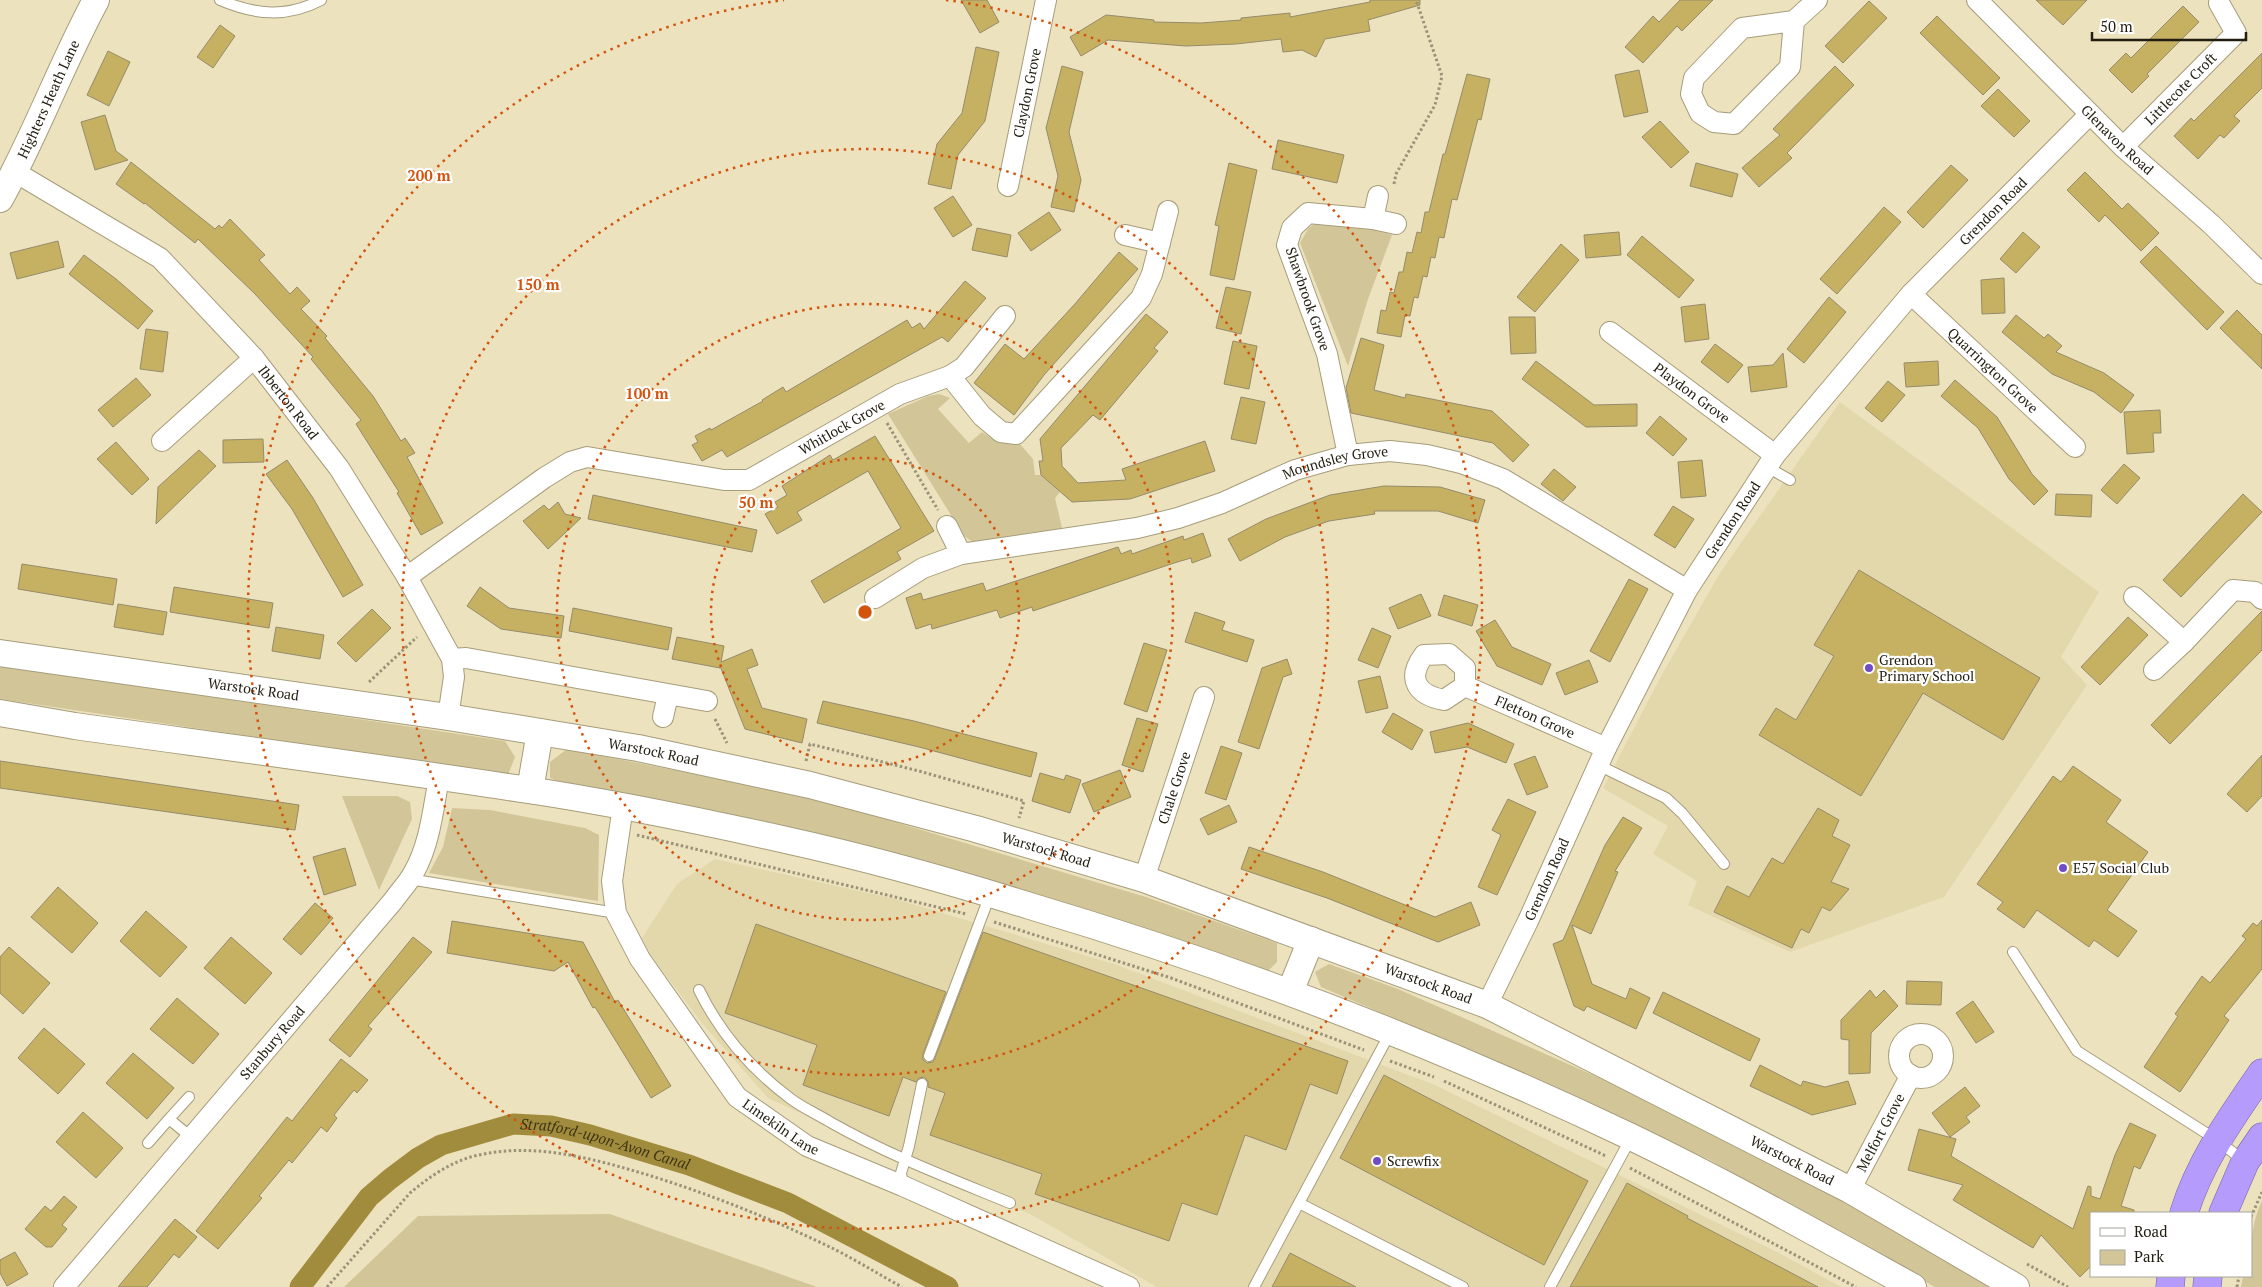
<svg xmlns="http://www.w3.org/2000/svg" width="2262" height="1287" viewBox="0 0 2262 1287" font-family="'PT Serif',serif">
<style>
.built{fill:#e3d7ac}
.green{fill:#d2c699}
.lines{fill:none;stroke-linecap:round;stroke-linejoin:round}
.canal{stroke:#a18c3e;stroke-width:21}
.building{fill:#c6b163;stroke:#958b6a}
.service-casing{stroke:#a79d7b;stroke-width:12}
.minor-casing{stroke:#a79d7b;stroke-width:22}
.tertiary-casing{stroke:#a79d7b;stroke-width:28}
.trunk-casing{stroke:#755fa9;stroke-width:29}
.path{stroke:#9a9378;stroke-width:3;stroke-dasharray:2.5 2.5;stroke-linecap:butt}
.service{stroke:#fff;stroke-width:10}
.minor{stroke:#fff;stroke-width:20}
.tertiary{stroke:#fff;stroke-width:26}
.trunk{stroke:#b49bfc;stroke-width:28}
.ring{fill:none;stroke:#d4530c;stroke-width:2.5;stroke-dasharray:2.5 5}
.poi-dot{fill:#724cc5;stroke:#fff;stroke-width:2}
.labels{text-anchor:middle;stroke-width:4.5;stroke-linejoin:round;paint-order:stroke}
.street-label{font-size:14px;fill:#211d10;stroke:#fff}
.poi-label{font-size:14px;fill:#211d10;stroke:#fff;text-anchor:start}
.water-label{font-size:15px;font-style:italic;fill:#3e3512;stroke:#fff}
.centre{fill:#d4530c;stroke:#fff;stroke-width:2.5}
.ring-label{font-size:15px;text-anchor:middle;font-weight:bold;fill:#d4530c;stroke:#fff;stroke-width:4.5;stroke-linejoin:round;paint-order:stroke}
</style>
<rect width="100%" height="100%" fill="#ece2be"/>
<path class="built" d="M1840,402L2099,592L2061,657L2087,685L1944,897L1790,952L1688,905L1697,881L1653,854L1668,826L1603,788L1660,678L1720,573Z
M715,859L895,899L1114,964L1435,1085L1779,1253L1841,1287H1157L1032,1215L913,1165L768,1098L701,1022L640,941L677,884Z"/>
<path class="green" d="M1317,221L1370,228L1392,235L1368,299L1348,366L1300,243L1308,229Z
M939,394L950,398L938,409L969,443L982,432C995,441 1003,444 1019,443L1033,459L1035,475H1041L1060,492L1055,498L1063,532L973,542L964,536L888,414L928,396Z
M0,665L505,741L515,757L508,775L0,699Z
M567,749L811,797L1146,897L1277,943V962L1268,971L880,854L682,804L568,785L550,778V762Z
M342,796H397L410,802L412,819L379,890Z
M452,808L490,810L585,828L599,835L598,901L429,873L443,847Z
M1329,964L1398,989L1645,1098L1865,1213L1990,1287H1935L1710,1160L1482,1056L1321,987L1315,972Z
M2262,1201V1287H2241L2243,1276H2251C2251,1250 2250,1225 2262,1201Z
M610,1214L817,1287H344L418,1216Z"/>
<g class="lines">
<path class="canal" id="s1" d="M300,1287L369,1197L390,1179L418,1158L441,1145L513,1124L551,1126L590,1135L689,1165L788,1203L948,1287"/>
</g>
<path class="building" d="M961,0H987L999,22L980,33Z
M1370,0H1420V5L1368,20L1370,31L1325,39L1316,57L1302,50L1283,52L1281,39L1236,44L1186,46L1108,40L1081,56L1070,37L1106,15L1154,20V22L1201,23L1241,20V18L1290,13V17L1370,2Z
M1680,0H1713L1682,31L1677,26L1643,63L1625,47L1653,16L1659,22Z
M2036,0H2087L2063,25Z
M1869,1L1887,18L1843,63L1825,46Z
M2183,6L2199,22L2147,74L2149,76L2132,93L2109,70L2126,53L2131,58Z
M1937,16L2000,78L1983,95L1920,33Z
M220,25L235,36L213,68L197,57Z
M976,47L999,52L985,121L958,155L951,189L928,184L937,144L962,113Z
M108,51L130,62L109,106L87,95Z
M2262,53V88L2234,116L2240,121L2224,138L2220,135L2198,159L2174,136L2191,118L2194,121Z
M1062,66L1083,72L1069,132L1081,180L1074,212L1051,207L1058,176L1046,128Z
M1835,66L1854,85L1787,153L1792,158L1759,187L1742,168L1780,135L1773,129Z
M1639,70L1648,112L1624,117L1615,75Z
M1467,74L1490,79L1481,120L1478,119L1457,200L1452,199L1444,238L1439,237L1435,258L1431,257L1427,277L1423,276L1418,298L1414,297L1410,316L1405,315L1401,337L1377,333L1381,310L1386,311L1390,292L1394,293L1399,272H1403L1407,252L1412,253L1417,232L1421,233L1425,212H1429L1443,154H1445Z
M1998,89L2030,121L2014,137L1981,106Z
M105,115L116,151L128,160L95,170L81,122Z
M1660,121L1689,152L1671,168L1642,137Z
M1278,140L1344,155L1337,183L1272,169Z
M131,162L215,229L219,225L222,228L230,219L265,255L259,260L290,294L297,287L310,301L301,309L327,336L325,338L373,396L401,441L405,438L415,453L407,457L443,523L421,535L397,493L399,492L356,424L361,420L311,359L313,357L255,294L198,239L195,243L145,203L144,204L116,184Z
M1229,163L1257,170L1234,280L1210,275L1219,226L1215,225Z
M1696,163L1738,174L1732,197L1690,186Z
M1951,165L1968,180L1923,228L1907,212Z
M2085,172L2122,209L2128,203L2159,233L2141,251L2105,215L2099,222L2067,190Z
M953,196L972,225L953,237L934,208Z
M1884,207L1901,222L1837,294L1820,279Z
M1049,212L1061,230L1031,251L1018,233Z
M977,228L1011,235L1007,257L972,250Z
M1619,232L1621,255L1586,258L1584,235Z
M2023,232L2040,247L2016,273L2000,259Z
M1642,236L1694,280L1679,298L1627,255Z
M58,241L64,267L17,279L10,253Z
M1561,244L1579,260L1535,312L1517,297Z
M2156,246L2224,312L2207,330L2140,262Z
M1119,252L1138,269L1044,375L1014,415L974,383L1005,344L1024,359L1074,305Z
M84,255L116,279L153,311L138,329L69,274Z
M2004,278L2005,313L1982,314L1981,280Z
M965,281L986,298L948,342L942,337L727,457L722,450L702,461L692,445L698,442L695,436L710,428L711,430L763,401L762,400L783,387L786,392L907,320L912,328L920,323L924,329Z
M1226,287L1251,292L1241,334L1216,328Z
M1829,297L1846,312L1804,363L1787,349Z
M1705,304L1709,339L1685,342L1681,307Z
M2237,310L2262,335V369L2220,328Z
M1146,314L1168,332L1154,348L1158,351L1100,420L1093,415L1061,448L1062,466L1078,483L1126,480L1122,469L1205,441L1215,471L1130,499L1072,502L1041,475L1039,461H1043L1040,439Z
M2016,315L2044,338L2048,334L2062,346L2056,352L2104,373L2134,395L2121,413L2094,392L2052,374L2002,332Z
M1509,317H1535L1536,353L1511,354Z
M146,329L168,332L163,372L140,369Z
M1361,338L1384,345L1374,390L1405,398L1406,394L1492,411L1529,445L1513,462L1493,443L1351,413L1346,388Z
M1233,341L1257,346L1249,389L1224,384Z
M1715,344L1743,365L1728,383L1701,362Z
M1783,353L1787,387L1751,392L1748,367L1773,365Z
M1536,361L1594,405L1637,404V426L1586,427L1522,379Z
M1938,361L1939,385L1906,387L1904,363Z
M136,378L151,395L113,427L98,410Z
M1955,380L1997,417L2032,474L2048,491L2034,505L2009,479L1978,428L1941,396Z
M1888,381L1905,395L1882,422L1865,408Z
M1241,397L1265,402L1256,444L1231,439Z
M2160,410L2161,433H2153L2154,452L2127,454L2124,412Z
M1660,416L1687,439L1673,456L1646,433Z
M875,436L934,531L897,552L901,559L824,603L811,581L901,528L868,471L797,512L802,520L777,534L765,514L778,507L775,502L787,495L782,486L830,455L833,460Z
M263,439L264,462L223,463V440Z
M116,442L149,479L132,495L97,459Z
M199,450L216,466L156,524L158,487Z
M287,460L313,498L363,585L343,597L292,509L266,474Z
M1702,460L1706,496L1681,498L1678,462Z
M2124,464L2140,478L2117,504L2101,490Z
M1554,469L1576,487L1563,501L1541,484Z
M1384,486L1440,487L1485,500L1478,523L1438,511H1374L1375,514L1329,521L1285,537L1240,561L1228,539L1266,519L1330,495Z
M2056,494L2092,495L2091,517L2055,515Z
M2243,494L2262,512L2181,597L2163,580Z
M593,495L757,530L752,552L588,519Z
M558,502L565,514L581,518L548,549L523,521L544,505L549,510Z
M1673,506L1694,519L1675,548L1654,535Z
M1203,533L1211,556L1192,563L1191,558L1174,563L1033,611L1032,607L1000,618L997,610L932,629L931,624L916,629L906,598L921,593L923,600L983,583L986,591L1118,547L1121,554L1131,550L1132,554L1183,536L1184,540Z
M22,564L117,579L113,605L18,589Z
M1859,570L2040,678L2003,740L1923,693L1861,796L1759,735L1776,708L1796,720L1834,656L1814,645Z
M1629,579L1648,589L1610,662L1590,651Z
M174,587L273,603L269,628L170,612Z
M480,587L509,608L564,616L561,638L501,629L467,606Z
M1421,594L1431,616L1398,629L1389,608Z
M1444,595L1478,605L1472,626L1438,615Z
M118,604L167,612L163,635L114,627Z
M573,608L672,628L668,650L569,631Z
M372,609L391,628L356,662L337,643Z
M2262,611V650L2170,744L2151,725Z
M1195,612L1225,622L1222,630L1254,640L1247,662L1185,642Z
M2128,617L2148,635L2100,685L2081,667Z
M1495,620L1512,647L1551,664L1542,685L1497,666L1476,631Z
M276,627L324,635L320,659L272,651Z
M1372,628L1391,636L1378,668L1358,660Z
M677,637L724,646L721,662L752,649L758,665L747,669L762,708L807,719L802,743L745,729L720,666V668L672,659Z
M1144,643L1167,650L1147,712L1124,704Z
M1287,659L1292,674L1283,677L1259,749L1238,742L1262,668Z
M1589,660L1598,682L1565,695L1556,673Z
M1380,676L1388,708L1366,713L1358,681Z
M823,701L914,721L1037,753L1031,777L919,747L817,723Z
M1393,713L1423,730L1412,750L1382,732Z
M1137,718L1158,724L1143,772L1122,765Z
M1468,723L1514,744L1506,763L1467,747L1435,753L1430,732Z
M1221,746L1242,753L1226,800L1205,793Z
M2262,755V796L2247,812L2227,794Z
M1535,756L1548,787L1527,795L1514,764Z
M0,761L299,805L295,830L0,788Z
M2073,766L2121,800L2106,822L2148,852L2107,910L2137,931L2118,957L2094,940L2089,947L2037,910L2024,928L1997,909L2003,902L1977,884L2053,776L2061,782Z
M1120,770L1131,797L1094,812L1082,784Z
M1040,773L1064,780L1066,775L1081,780L1070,813L1032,801Z
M1508,799L1536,812L1497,895L1478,887L1501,835L1492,830Z
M1229,805L1237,822L1208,835L1200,819Z
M1818,808L1839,820L1832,836L1850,845L1831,882L1849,889L1830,911L1822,907L1809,933L1801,929L1792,948L1714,912L1727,886L1749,897L1772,858L1783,864Z
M1623,817L1642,828L1615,871L1618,872L1591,934L1572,925L1592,984L1626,999L1630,988L1650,998L1636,1029L1587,1006L1584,1011L1574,1006L1553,944L1563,940L1605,845Z
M1249,847L1323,872L1435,917L1471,902L1480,925L1438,942L1327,898L1241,869Z
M345,848L356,885L324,895L313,857Z
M58,887L98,923L72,953L31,917Z
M315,903L333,918L301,955L283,939Z
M146,911L187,947L160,977L120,941Z
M2262,920V969L2224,1016L2229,1020L2180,1092L2144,1067L2178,1016L2175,1014L2202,976L2210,983L2246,939L2242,936L2253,923L2257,926Z
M452,921L583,942L615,1002L618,1000L671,1086L651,1098L595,1007L593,1008L568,962L554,971L447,953Z
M756,924L946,992L923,1054V1060L927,1063L933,1062L935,1058L983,932L1348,1061L1337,1094L1310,1084L1286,1150L1245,1135L1217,1215L1182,1203L1169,1241L1035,1194L1042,1174L930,1135L945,1093L928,1087V1081L924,1077L919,1078L916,1082L903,1077L889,1116L803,1085L817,1045L725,1013Z
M231,937L272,973L245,1004L204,968Z
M413,937L432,952L368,1026L372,1029L350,1057L329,1040Z
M9,947L50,983L23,1014L0,993V957Z
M1907,981L1942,982L1941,1005L1906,1004Z
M1870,990L1876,998L1884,990L1898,1006L1871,1033L1870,1073L1849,1074V1040L1841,1039V1020Z
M1663,992L1760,1039L1750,1061L1653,1013Z
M177,998L219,1034L193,1064L150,1029Z
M1973,1001L1994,1032L1976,1043L1956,1013Z
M44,1028L85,1064L58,1094L18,1058Z
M133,1053L174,1088L147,1119L106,1083Z
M341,1059L368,1080L357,1093L354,1090L334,1115L337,1118L327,1132L321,1127L292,1163L289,1160L259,1196L262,1198L218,1249L196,1231L287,1117L292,1121Z
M1760,1065L1801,1086L1803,1081L1825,1087L1848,1081L1856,1104L1812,1115L1750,1086Z
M1384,1075L1588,1181L1544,1265L1340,1158Z
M1965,1087L1980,1106L1966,1117L1970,1122L1950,1137L1932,1113Z
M83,1112L123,1148L96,1178L56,1142Z
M2130,1123L2156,1135L2140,1169L2134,1166L2121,1206L2134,1210V1213H2091V1266L2080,1277L2041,1235L2033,1248L1953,1200L1963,1185L1908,1170L1919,1129L1956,1139L1951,1156L2073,1229L2088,1186L2091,1187V1196L2100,1199L2115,1155Z
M1627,1183L1688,1216L1687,1218L1818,1287H1570Z
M64,1196L77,1207L62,1225L67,1229L52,1247H46L25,1229L45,1206L51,1211Z
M175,1219L197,1237L179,1258L174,1254L147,1287H118Z
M15,1252L28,1274L7,1286L0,1273V1260Z
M1290,1253L1356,1287H1272Z"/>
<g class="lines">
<defs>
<path id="service" d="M220,0C255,15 287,18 321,0
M1767,467L1790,480
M1598,765L1666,798L1682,813L1724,864
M409,879L616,913
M2013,952L2077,1051L2217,1140L2244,1161
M699,990C720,1033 752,1070 791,1099C803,1108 817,1114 830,1122C888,1155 949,1178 1010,1203
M929,1056L990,895
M169,1119L189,1097
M148,1143L169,1119L192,1138
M903,1186L901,1173L909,1146L922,1084
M1299,1203L1463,1287
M1254,1287L1390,1033
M1550,1287L1631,1138"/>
<g id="minor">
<path id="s2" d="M1977,0L2123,147L2211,224L2262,274"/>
<path d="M1794,21L1790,67L1734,124L1714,122L1700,113L1691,94L1694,78L1742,28L1794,21L1817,0"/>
<path id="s3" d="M2123,147L2236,33L2219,3"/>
<path id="s4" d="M15,172L160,258L254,358L339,468L407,577L452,659L454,677L448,717"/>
<path id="s5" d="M1008,186L1046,0"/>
<path d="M1373,219L1378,196"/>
<path d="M1125,235L1160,243"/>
<path id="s6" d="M1911,294L2075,447"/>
<path id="s7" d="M1610,332L1775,455"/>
<path d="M950,376L964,367L1005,316"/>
<path d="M162,441L254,358"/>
<path d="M1348,455L1327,354L1287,245L1292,228L1308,213L1373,219L1396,224"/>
<path d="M947,526L961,554"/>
<path id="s8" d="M407,577L544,478L570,462L587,457L724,480H749L900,394L950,376L982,416L1001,432L1016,434L1141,298L1152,274L1168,211"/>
<path d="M2134,597L2184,642L2233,590L2255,592L2262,599"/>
<path id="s9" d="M875,598L923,568L961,554L1137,528L1178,518L1222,503L1295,470L1348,455L1390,451L1427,455L1461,463L1503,479L1687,590"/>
<path d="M452,659L466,658L707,701"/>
<path d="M2154,670L2184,642"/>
<path id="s10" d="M1465,686V668L1449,654L1424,655C1406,679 1417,695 1444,700L1465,686L1606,748"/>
<path d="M663,717L668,695"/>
<path id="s11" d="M623,806L612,881L616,913L640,959L737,1097L807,1146L903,1186L1129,1287"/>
<path id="s12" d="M1144,879L1204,697"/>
<path id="s13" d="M1487,1005L1528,921L1606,748L1687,590L1775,455L1911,294L2090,114"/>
<circle cx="1921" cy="1056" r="22"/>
<path id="s14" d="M1850,1190L1911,1075"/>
<path id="s15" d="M64,1287L393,901C400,891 409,882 414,872C430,844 433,809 439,778"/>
</g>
<g id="tertiary">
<path id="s16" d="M0,199C36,134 61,65 96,0"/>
<path id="s17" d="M0,653L448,717L638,748L810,785L976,829L1144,879L1487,1005L1850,1190L2016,1287"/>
<path d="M0,713L75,726C226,747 377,767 528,790C615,803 701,821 786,840C868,858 950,881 1030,906C1235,967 1436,1044 1629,1136C1725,1182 1819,1235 1913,1287"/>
<path d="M530,790L540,732"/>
<path d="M1290,992L1311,940"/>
</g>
<path id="trunk" d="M2184,1213C2200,1161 2231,1118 2262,1073
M2223,1213L2245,1162L2262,1137
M2170,1287L2171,1276
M2207,1287L2208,1276"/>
</defs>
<use href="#service" class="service-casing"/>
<use href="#minor" class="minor-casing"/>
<use href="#tertiary" class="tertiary-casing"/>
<use href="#trunk" class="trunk-casing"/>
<path class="path" d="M1394,184L1396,174L1435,105L1442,76L1416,0
M887,423L938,510
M369,682L417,637
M715,719L727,743
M806,761L810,744L919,771L1024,801L1019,818
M637,835L966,914
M994,922L1171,978L1364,1050
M1390,1061L1434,1077
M1444,1081L1606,1156
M1630,1168L1856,1287
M2251,1217L2262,1192
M2027,1264L2068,1287
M327,1287L410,1193C429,1177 453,1160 479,1155C532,1143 587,1157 638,1172C705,1192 770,1218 832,1248C856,1260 878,1274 902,1287
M2237,1287L2239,1276"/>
<use href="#service" class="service"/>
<use href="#minor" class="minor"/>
<use href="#tertiary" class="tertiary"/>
<use href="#trunk" class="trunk"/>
</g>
<g class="ring">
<circle cx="865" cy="612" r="154"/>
<circle cx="865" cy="612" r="308"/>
<circle cx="865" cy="612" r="463"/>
<path d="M946 0A617 617 0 1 1 784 0"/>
</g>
<g class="poi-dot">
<circle cx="1869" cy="668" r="5"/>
<circle cx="2063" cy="868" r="5"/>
<circle cx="1377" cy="1161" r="5"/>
</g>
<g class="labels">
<g class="street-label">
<text dy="5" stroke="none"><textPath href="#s3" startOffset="82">Littlecote Croft</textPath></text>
<text dy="5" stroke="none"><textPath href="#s5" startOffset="95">Claydon Grove</textPath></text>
<text dy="5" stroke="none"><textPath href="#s16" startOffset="111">Highters Heath Lane</textPath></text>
<text dy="5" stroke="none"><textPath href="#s2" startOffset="198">Glenavon Road</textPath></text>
<text dy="5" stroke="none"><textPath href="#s13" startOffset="949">Grendon Road</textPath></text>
<text transform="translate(1308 299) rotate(71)" y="5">Shawbrook Grove</text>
<text dy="5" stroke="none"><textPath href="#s6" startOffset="112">Quarrington Grove</textPath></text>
<text dy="5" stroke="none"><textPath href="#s7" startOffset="102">Playdon Grove</textPath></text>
<text dy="5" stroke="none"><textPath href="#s4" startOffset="362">Ibberton Road</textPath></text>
<text dy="5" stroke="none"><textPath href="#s8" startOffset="488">Whitlock Grove</textPath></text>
<text dy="5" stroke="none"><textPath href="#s9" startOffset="485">Moundsley Grove</textPath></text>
<text dy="5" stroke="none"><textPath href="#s13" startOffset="544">Grendon Road</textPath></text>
<text dy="5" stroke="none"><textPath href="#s17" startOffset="256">Warstock Road</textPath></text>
<text dy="5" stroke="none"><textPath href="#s10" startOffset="230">Fletton Grove</textPath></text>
<text dy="5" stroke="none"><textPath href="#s17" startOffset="661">Warstock Road</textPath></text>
<text dy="5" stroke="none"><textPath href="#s12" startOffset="96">Chale Grove</textPath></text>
<text dy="5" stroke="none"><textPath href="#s17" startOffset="1066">Warstock Road</textPath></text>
<text dy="5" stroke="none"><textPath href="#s13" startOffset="139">Grendon Road</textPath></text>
<text dy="5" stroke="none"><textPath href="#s17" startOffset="1471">Warstock Road</textPath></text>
<text dy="5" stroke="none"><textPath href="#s15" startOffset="321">Stanbury Road</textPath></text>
<text dy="5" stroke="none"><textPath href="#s11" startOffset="382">Limekiln Lane</textPath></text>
<text dy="5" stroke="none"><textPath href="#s14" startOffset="65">Melfort Grove</textPath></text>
<text dy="5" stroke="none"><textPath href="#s17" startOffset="1876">Warstock Road</textPath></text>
</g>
<g class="poi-label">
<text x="1879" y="665">Grendon<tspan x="1879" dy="16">Primary School</tspan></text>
<text x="2073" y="873">E57 Social Club</text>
<text x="1387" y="1166">Screwfix</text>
</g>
<g class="water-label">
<text dy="5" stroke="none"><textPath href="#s1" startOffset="372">Stratford-upon-Avon Canal</textPath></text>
</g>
</g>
<circle cx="865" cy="612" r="8" class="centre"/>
<g class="ring-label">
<text x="429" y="181">200 m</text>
<text x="538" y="290">150 m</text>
<text x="647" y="399">100 m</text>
<text x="756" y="508">50 m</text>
</g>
<rect x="2090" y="1212" width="162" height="65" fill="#ffffff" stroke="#a6a59f"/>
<rect x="2100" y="1228" width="25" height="8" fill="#ffffff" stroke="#a6a59f"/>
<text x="2134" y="1237" font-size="15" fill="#211d10">Road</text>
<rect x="2100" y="1250" width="25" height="15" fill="#d2c699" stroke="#a6a59f"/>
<text x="2134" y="1262" font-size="15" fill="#211d10">Park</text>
<path d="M2092 32v8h154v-8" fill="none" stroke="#211d10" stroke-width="2.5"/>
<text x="2100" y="32" font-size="15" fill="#211d10" stroke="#ffffff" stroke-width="4" paint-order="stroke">50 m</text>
</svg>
